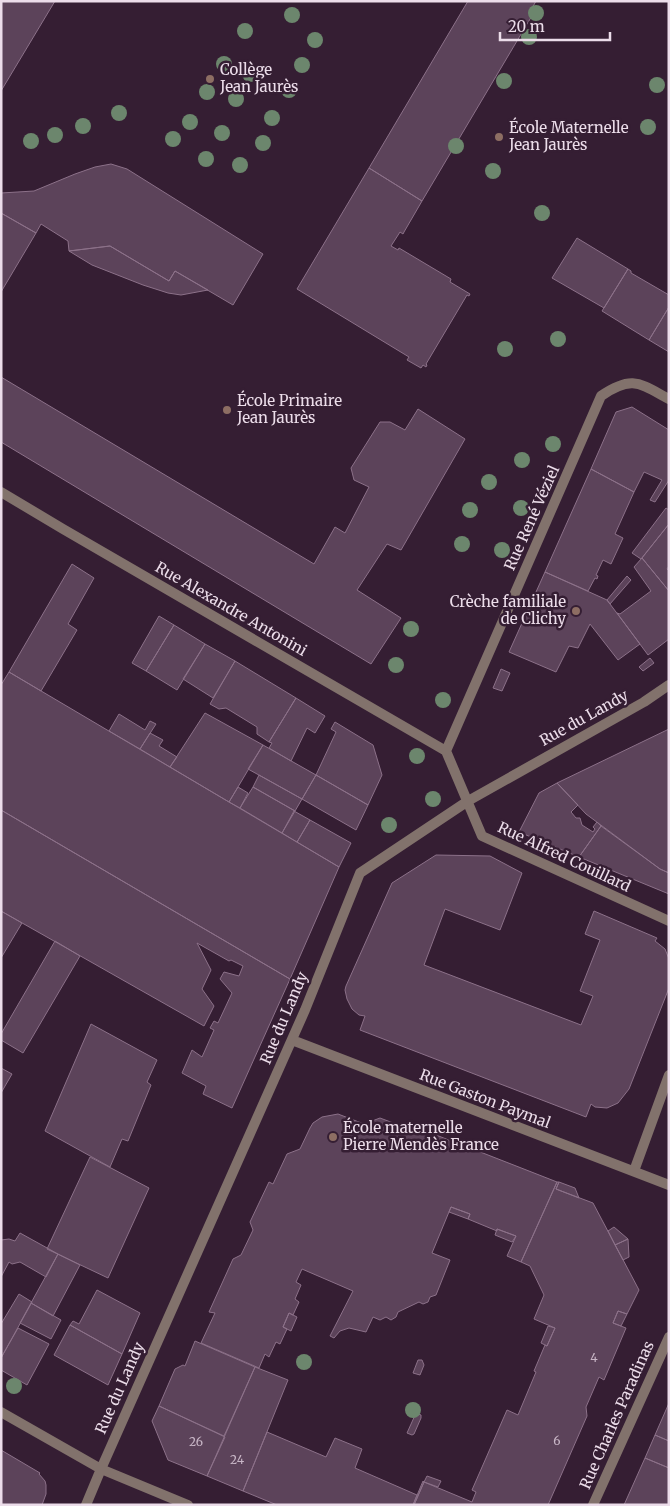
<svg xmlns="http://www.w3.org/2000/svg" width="670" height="1506" viewBox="0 0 670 1506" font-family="Merriweather,serif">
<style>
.building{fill:#5c435a;stroke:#8c7189}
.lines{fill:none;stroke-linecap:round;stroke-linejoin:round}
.street{stroke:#82726c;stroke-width:10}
.tree{fill:#6c866d}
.education-dot{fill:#8d6e63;stroke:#351e33;stroke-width:2}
.labels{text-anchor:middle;stroke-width:5;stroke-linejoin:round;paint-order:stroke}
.number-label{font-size:12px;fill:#c8b6c6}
.poi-label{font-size:15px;fill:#ecddea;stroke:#351e33;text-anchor:start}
.street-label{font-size:15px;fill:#ecddea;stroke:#351e33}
</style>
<rect width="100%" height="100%" fill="#351e33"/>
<path class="building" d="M1,1H55L1,91Z
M468,1H536L530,12L533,14L422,201L369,168Z
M111,164L127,169L263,254L233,305L175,271L169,281L110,246L69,251L68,241L41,224L36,233L1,213V193L34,191L75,174L95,167Z
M369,168L422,201L404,232L403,234L400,232L391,246L398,250L399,248L451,279L450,282L470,294L469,296L467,295L426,364L427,365L426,367L423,365L421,368L407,360L409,357L297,289Z
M1,213L36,233L1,292Z
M577,238L628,269L604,308L552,278Z
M110,246L169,281L175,271L208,290L181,295L168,293L143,285L92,265L69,251Z
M628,269L631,271V273L669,295V307L649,340L602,311Z
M669,307V352L649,340Z
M1,377L314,564L335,527L345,533L369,487L354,480L351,468L380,422H390L405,430L418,409L465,439L401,550L387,544L357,590L401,618L371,664L1,442Z
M632,407L669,430V480L655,502L650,500L662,480L644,472L634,492L591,469L616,412Z
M591,469L634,492L615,534L623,538L611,564L603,560L596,575L598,576L597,579L595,578L588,591L545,572Z
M666,508L669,510V524L641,559L632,553Z
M669,524V566L667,569L669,571V591L642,558Z
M642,558L669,591V639L648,655L617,613L620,614L651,591L634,567Z
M72,564L94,578L68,624L77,630L41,691L9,672Z
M545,572L607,600L640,644L618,660L590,624L578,648L569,646L556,672L509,652Z
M627,576L631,580L610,604L607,600Z
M159,616L174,625L146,671L132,663Z
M174,625L205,644L177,690L146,671Z
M205,644L235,661L213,698L183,679Z
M650,658L654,663L643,671L639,667Z
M235,661L296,698L269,742L257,734V727L226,708L219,709L210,704Z
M501,669L510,673L502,691L493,688Z
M9,672L339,867L290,979L1,810V685Z
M296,698L325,716L315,733L307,728L291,761L269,748L272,743L269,742Z
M205,713L263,745L229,802L170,767Z
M119,714L145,730L150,721L156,724L140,749L109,731Z
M335,722L373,745L382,775L368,805L316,775L336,732L331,729Z
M669,729V873L660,869L586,814L557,783Z
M150,733L163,740L159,746L177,757L170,767L140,749Z
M263,745L316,775L302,799L248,769Z
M259,775L302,799L295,811L253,787Z
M316,775L368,805L356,830L302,799Z
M557,783L578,805L571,812L576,818H580L582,825L593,832L595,829L593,827L597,822L601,826L579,857L519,832L539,793Z
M238,787L248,793L240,808L229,802Z
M253,787L295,811L282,833L240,808Z
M1,810L290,979L232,1108L203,1094L206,1086L182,1073L192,1050L202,1057L214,1030L210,1028L214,1021L218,1023L232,993L220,979L224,972L239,976L243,966L231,960L229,961L197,943L211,970L202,989L214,1006L204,1026L1,911Z
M294,811L310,820L297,842L282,833Z
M310,820L351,843L339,867L297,842Z
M601,826L660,869L669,873V894L579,857Z
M436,855L490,856L522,873L500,930L445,909L424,965L581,1025L593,996L580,991L600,940L585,934L594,911L657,938L655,941L665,949L669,959V988L629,1089L618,1103L607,1108L595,1107L591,1104L586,1117L360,1030L365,1016L359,1015L352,1009L347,999L345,990L346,986L392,883Z
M1,911L22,923L1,958Z
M55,941L80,956L23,1053L1,1040V1034Z
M91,1024L157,1060L147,1082L151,1085L128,1141L122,1139L110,1167L45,1131Z
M1,1068L12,1074L1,1093Z
M338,1114L364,1124L380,1118L412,1130L414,1126L456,1143L460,1150L462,1151L465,1146L557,1182L521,1262L507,1256L516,1236L497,1229V1231L468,1219L470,1214L451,1207L432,1253L450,1260L436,1295L430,1297L428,1302L423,1304L419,1302L398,1312L396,1317L391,1320L386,1317L380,1320L373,1317L366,1332L349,1328L340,1331L334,1338L330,1336L353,1291L302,1269L296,1282L301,1285L295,1299L299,1302L293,1315L289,1313L283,1327L287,1329L280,1344L276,1342L269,1357L265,1354L259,1368L201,1343L215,1313L209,1312L233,1259L241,1255L253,1230L250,1222L269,1182L273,1184L287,1154L300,1149L310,1128L313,1123L322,1117Z
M90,1157L149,1188L108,1278L47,1249Z
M557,1182H559L556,1189L593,1203L639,1290L627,1314L618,1311L613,1323L626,1328L604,1380L599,1377L586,1407L587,1416L548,1505H414L424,1482L472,1502L476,1492L472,1490L507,1410L518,1415L536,1372L534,1371L545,1345L547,1346L555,1328L534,1319L544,1295L530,1266L521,1262Z
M559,1182L575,1188L579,1198L556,1189Z
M451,1207L470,1214L468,1219L449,1212Z
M614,1227L628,1239L615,1245L608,1231Z
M497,1229L516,1236L512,1242L495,1235Z
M20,1233L58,1254L46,1277L20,1262L12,1264L9,1262L1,1277V1240L9,1239L15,1241Z
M628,1239L629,1257L623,1260L615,1245Z
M58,1254L80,1265L53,1316L31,1303Z
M97,1290L140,1313L122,1354L70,1325L73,1321L79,1324Z
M19,1294L32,1302L1,1358V1324Z
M31,1303L61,1320L51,1339L20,1323Z
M618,1311L627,1314L621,1326L613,1323Z
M289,1313L297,1317L291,1331L283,1327Z
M70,1325L122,1354L108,1385L54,1355Z
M548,1326L555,1328L547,1346L541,1343Z
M18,1328L49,1344L27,1385L1,1370V1358Z
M195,1341L255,1367L224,1436L159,1406L175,1369L183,1365L185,1366Z
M418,1360H422L424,1365L420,1375L413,1373Z
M255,1367L288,1380L243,1491L207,1476Z
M669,1403V1441L655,1435Z
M159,1406L225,1437L207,1476L168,1460L152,1421Z
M416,1413L421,1415V1418L414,1434L412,1435L407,1433Z
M267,1432L326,1457L335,1438L362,1449L355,1468L417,1495L413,1505H277L243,1491Z
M655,1435L669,1441V1468L645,1458Z
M1,1450L40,1473L39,1474L45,1481L46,1485V1494L42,1505H1Z
M645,1458L669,1468V1505H624Z
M427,1476L441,1481L438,1487L424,1482Z
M423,1481L424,1482L414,1505H413Z"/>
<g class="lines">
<path class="street" d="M1,492L63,529L446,751
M446,751L601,396C632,375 639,383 669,399
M446,751L482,836L669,921
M292,1040L669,1185
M634,1171L669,1075
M1,1412L101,1469L188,1505
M86,1505L101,1469L305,1010L360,873L468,801L644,702L669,685
M593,1505L669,1337"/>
</g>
<g class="tree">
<circle cx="536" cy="13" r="8"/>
<circle cx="292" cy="15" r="8"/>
<circle cx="245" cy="31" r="8"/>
<circle cx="529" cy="37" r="8"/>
<circle cx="315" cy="40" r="8"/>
<circle cx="224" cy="64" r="8"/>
<circle cx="302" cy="65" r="8"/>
<circle cx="250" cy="74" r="8"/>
<circle cx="504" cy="81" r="8"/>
<circle cx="657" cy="85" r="8"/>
<circle cx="289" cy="90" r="8"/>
<circle cx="207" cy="92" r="8"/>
<circle cx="236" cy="99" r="8"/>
<circle cx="119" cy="113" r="8"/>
<circle cx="272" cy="118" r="8"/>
<circle cx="190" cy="122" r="8"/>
<circle cx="83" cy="126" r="8"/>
<circle cx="648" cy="127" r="8"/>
<circle cx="222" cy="133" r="8"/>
<circle cx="55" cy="135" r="8"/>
<circle cx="173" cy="139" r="8"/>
<circle cx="31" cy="141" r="8"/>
<circle cx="263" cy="143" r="8"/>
<circle cx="456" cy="146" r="8"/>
<circle cx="206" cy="159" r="8"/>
<circle cx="240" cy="165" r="8"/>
<circle cx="493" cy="171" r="8"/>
<circle cx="542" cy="213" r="8"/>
<circle cx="558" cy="339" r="8"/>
<circle cx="505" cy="349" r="8"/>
<circle cx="553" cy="444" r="8"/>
<circle cx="522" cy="460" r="8"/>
<circle cx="489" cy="482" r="8"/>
<circle cx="521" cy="508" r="8"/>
<circle cx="470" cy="510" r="8"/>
<circle cx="462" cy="544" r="8"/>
<circle cx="502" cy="550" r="8"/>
<circle cx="411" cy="629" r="8"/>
<circle cx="396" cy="665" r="8"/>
<circle cx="443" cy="700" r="8"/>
<circle cx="417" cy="756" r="8"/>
<circle cx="433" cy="799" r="8"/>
<circle cx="389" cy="825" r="8"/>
<circle cx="304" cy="1362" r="8"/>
<circle cx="14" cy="1386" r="8"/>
<circle cx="413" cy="1410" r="8"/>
</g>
<g class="education-dot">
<circle cx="210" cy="79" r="5"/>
<circle cx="499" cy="137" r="5"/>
<circle cx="227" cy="410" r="5"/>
<circle cx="576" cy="611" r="5"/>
<circle cx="333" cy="1137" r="5"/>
</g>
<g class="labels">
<g class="number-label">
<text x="594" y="1362">4</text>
<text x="557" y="1445">6</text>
<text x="196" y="1446">26</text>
<text x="237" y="1464">24</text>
</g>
<g class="poi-label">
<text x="220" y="75">Collège<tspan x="220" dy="17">Jean Jaurès</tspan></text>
<text x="509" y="133">École Maternelle<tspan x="509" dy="17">Jean Jaurès</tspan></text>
<text x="237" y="406">École Primaire<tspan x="237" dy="17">Jean Jaurès</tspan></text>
<text x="566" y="607" text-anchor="end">Crèche familiale<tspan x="566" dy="17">de Clichy</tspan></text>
<text x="343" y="1133">École maternelle<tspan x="343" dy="17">Pierre Mendès France</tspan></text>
</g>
<g class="street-label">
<text transform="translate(532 518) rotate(-66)" y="5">Rue René Véziel</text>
<text transform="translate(231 609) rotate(30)" y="5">Rue Alexandre Antonini</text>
<text transform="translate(584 718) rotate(-29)" y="5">Rue du Landy</text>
<text transform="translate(564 857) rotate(25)" y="5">Rue Alfred Couillard</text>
<text transform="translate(284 1018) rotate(-67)" y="5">Rue du Landy</text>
<text transform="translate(485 1099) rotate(21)" y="5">Rue Gaston Paymal</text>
<text transform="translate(120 1388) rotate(-66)" y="5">Rue du Landy</text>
<text transform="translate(617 1415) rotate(-66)" y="5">Rue Charles Paradinas</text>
</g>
</g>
<rect width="670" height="1506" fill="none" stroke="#ecddea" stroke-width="5"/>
<path d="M500 32v8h110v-8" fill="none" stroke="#ecddea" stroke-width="2.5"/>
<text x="508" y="32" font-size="15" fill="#ecddea" stroke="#351e33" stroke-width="4" paint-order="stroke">20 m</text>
</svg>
